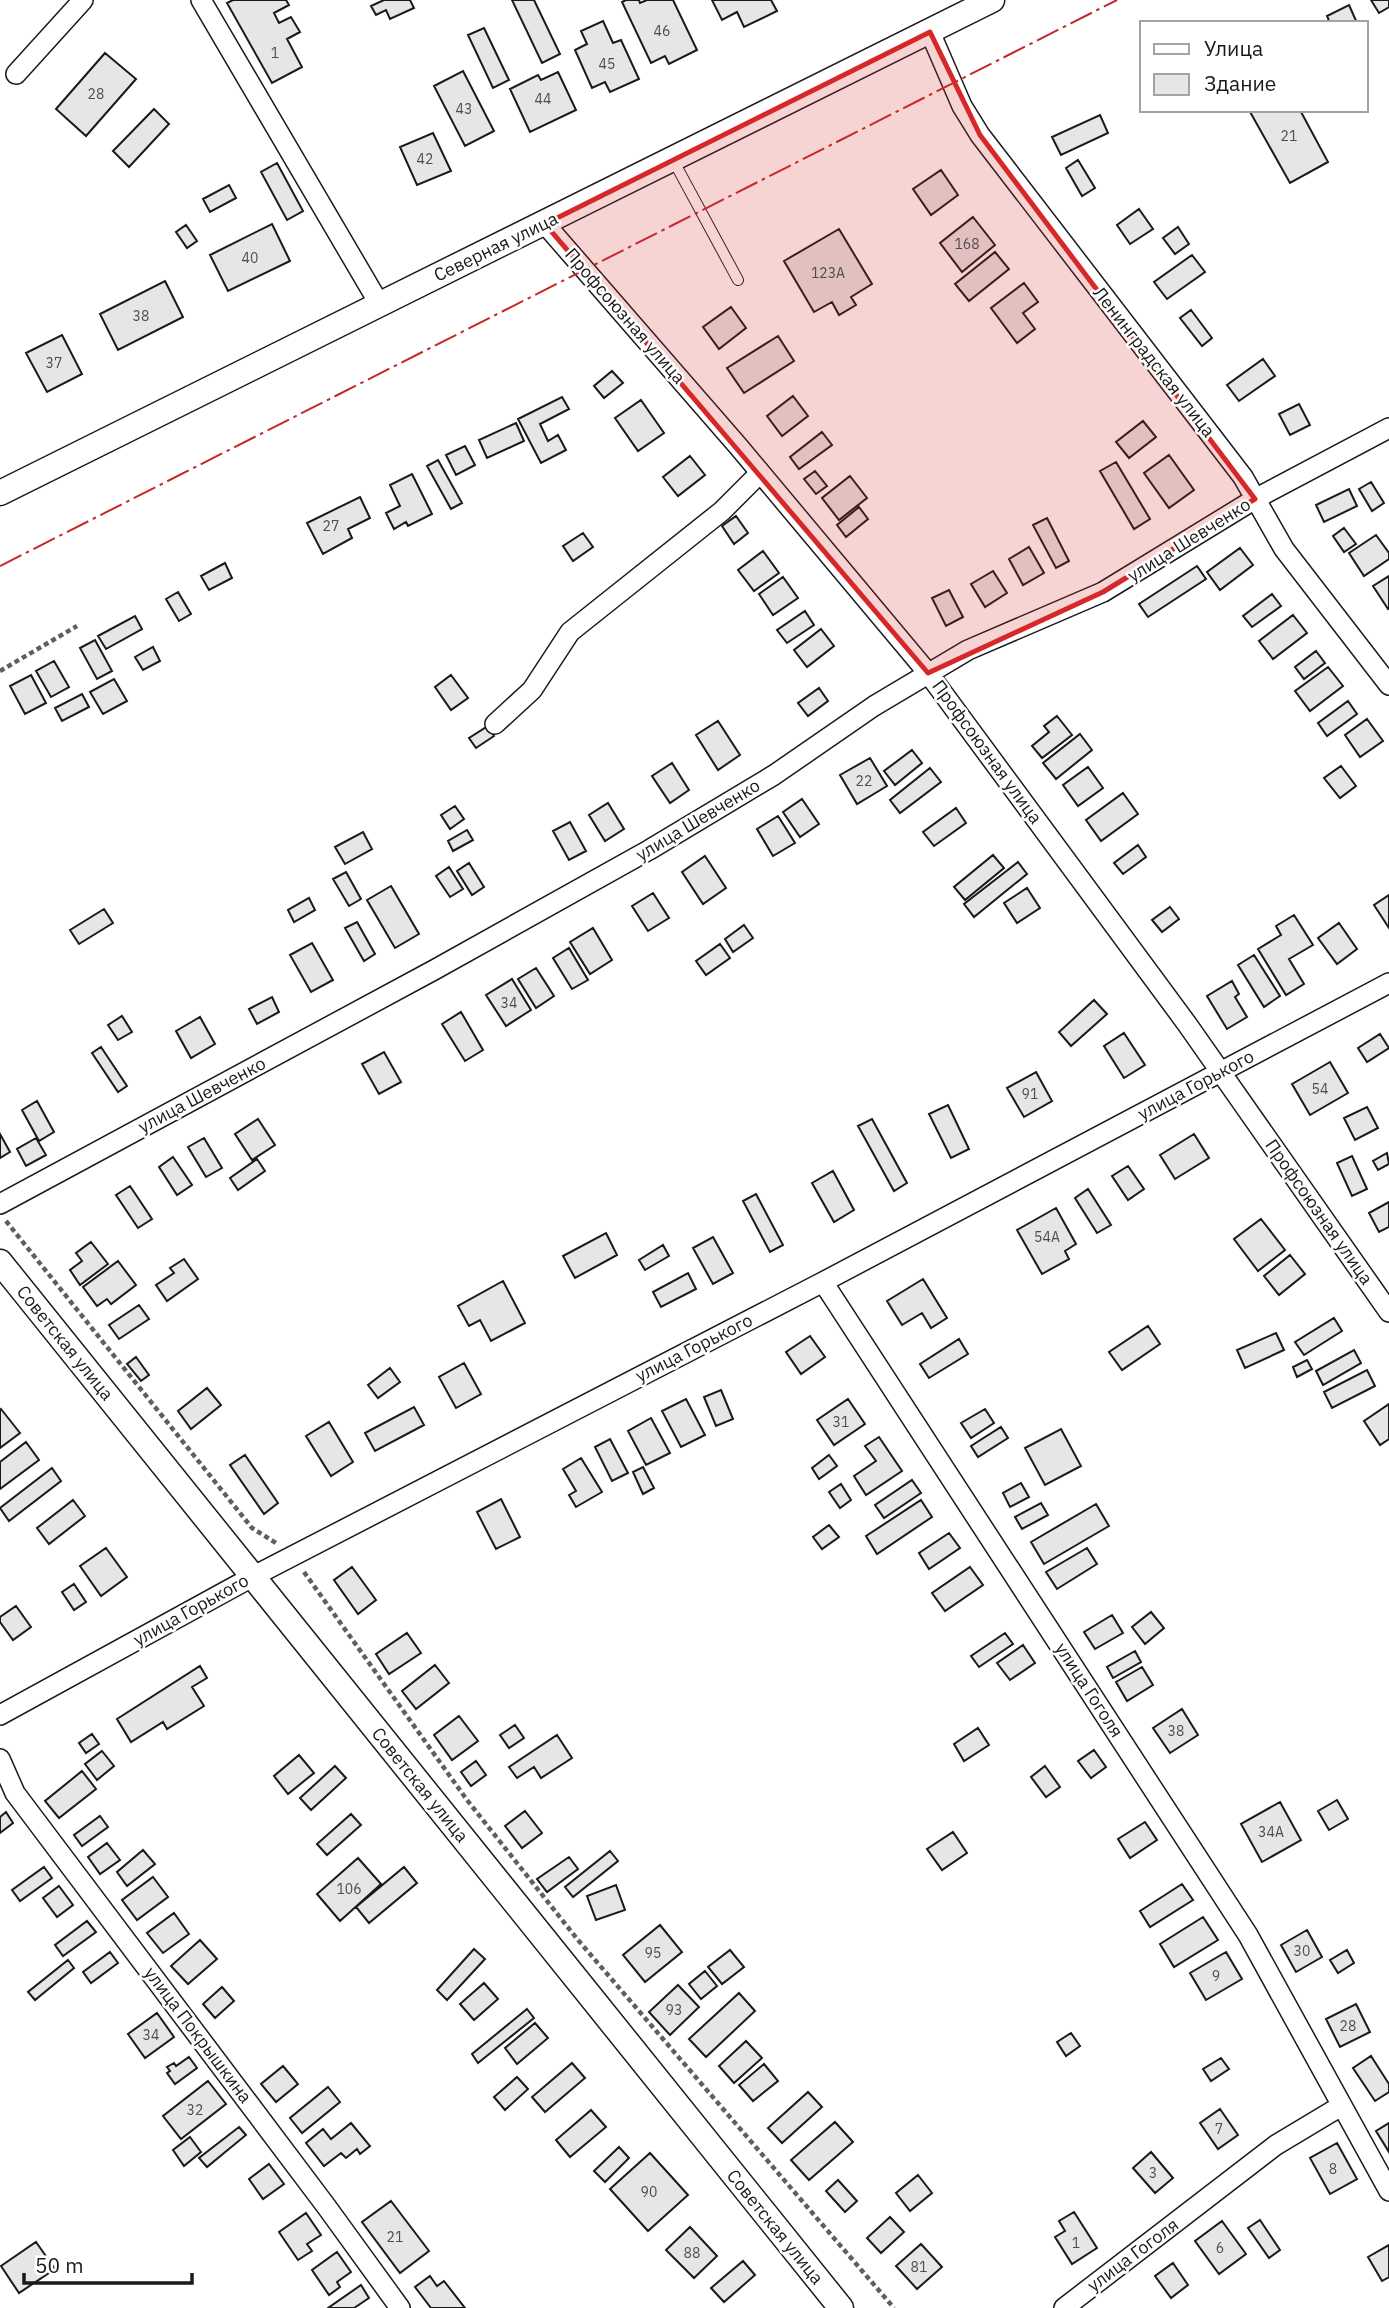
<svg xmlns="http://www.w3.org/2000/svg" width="1389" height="2308" viewBox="0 0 1389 2308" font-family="'IBM Plex Sans',sans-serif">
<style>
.building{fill:#e6e6e6;stroke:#1a1a1a;stroke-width:2}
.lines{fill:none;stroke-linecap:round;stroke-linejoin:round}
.service-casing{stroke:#1a1a1a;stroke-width:12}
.minor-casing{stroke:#1a1a1a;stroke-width:22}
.tertiary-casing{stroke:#1a1a1a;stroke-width:27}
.path{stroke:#5f5f5f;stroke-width:4.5;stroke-dasharray:5 3.5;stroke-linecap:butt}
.service{stroke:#fff;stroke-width:10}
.minor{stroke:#fff;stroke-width:19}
.tertiary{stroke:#fff;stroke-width:24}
.power{stroke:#c62828;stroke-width:2;stroke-dasharray:24 5 3.5 5;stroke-linecap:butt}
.marked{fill:#d62828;fill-opacity:0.2;stroke:#d62828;stroke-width:5;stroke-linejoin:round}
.labels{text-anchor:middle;stroke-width:5;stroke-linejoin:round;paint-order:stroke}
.number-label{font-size:14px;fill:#4d4d4d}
.street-label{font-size:18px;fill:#1a1a1a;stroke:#fff}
</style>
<rect width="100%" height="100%" fill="#fff"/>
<path class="building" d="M233,0H286L289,5L274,13L279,23L291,17L300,32L287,39L302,67L272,83L227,3Z
M384,0H410L414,8L390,19L386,10L376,15L371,6Z
M512,0H534L560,54L542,63Z
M626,0H639L640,3L647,0H673L697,50L669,64L665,56L651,63L622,2Z
M712,0H771L777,11L744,27L737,12L722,20Z
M1371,0H1389V7L1379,13Z
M1349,5L1357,23H1330L1327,16Z
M603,21L613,43L621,40L639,79L610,92L605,82L592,88L575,50L587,44L581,31Z
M484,28L509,80L493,88L468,35Z
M105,53L136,79L86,136L56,109Z
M463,71L494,131L465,146L434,86Z
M558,72L576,110L530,132L510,89L538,75L541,80Z
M154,109L169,124L129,167L113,151Z
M1249,110H1300L1328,162L1290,183Z
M1100,115L1108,133L1061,155L1052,137Z
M433,133L451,171L417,185L400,147Z
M1078,160L1095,188L1082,196L1066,168Z
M277,163L303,211L287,220L261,172Z
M941,170L958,195L931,215L913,189Z
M229,185L236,198L210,212L203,199Z
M1139,209L1153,229L1130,244L1117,225Z
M973,217L995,245L962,272L940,243Z
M272,224L290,261L228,291L210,255Z
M186,225L197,241L187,248L176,232Z
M1178,227L1189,244L1175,254L1163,238Z
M839,229L872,284L851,297L856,305L839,315L832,302L814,312L784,261Z
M995,252L1009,269L969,301L955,284Z
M1192,255L1205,272L1167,299L1154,282Z
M165,281L183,317L118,350L100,314Z
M1024,283L1038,302L1023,313L1035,329L1017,343L991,308Z
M731,307L746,328L719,349L703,327Z
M1191,310L1212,338L1202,346L1180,318Z
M62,335L82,374L47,392L26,353Z
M778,336L794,361L744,393L727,368Z
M1263,359L1275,376L1239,401L1227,385Z
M612,371L623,383L604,398L594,386Z
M793,396L808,416L782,436L767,416Z
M562,397L569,409L540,424L548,441L558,435L566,450L541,463L518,419Z
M641,400L664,433L638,451L615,418Z
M1299,404L1310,425L1290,435L1279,414Z
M1143,421L1156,437L1129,458L1116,442Z
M516,423L524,441L487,458L479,440Z
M822,432L832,445L799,469L790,457Z
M465,446L475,465L456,475L446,455Z
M1169,455L1194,490L1169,508L1144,473Z
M690,456L705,475L678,496L663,477Z
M438,460L462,503L451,509L427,466Z
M1116,462L1150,519L1134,529L1100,471Z
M815,471L827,486L816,494L804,479Z
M412,474L432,514L408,526L406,522L394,529L386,513L400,506L390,485Z
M850,476L867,498L839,520L822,498Z
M1371,482L1384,503L1372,511L1359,489Z
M1349,489L1357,506L1324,522L1316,505Z
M360,497L370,518L348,529L352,538L323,554L307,523Z
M859,507L868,519L846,537L837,525Z
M736,516L748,533L734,544L722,526Z
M1047,518L1069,561L1056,568L1033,525Z
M1344,528L1356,544L1344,552L1333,536Z
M583,533L593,547L573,561L563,546Z
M1376,535L1389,553V559L1364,576L1349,553Z
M1029,547L1044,573L1023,585L1009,559Z
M1240,548L1253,565L1220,590L1207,572Z
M763,551L779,573L754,591L738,570Z
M225,563L232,578L209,590L201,576Z
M1197,566L1206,579L1148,617L1139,604Z
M993,571L1007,593L985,607L971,584Z
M1389,576V608L1388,609L1373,586Z
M783,577L798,598L773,615L759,594Z
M949,590L963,617L946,626L932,598Z
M178,592L191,614L179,621L166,599Z
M1272,594L1281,606L1252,627L1243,616Z
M805,611L814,625L787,643L777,630Z
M1293,615L1307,633L1273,659L1259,641Z
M135,616L142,629L106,649L98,636Z
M821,629L834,646L807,667L794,650Z
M95,640L112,671L97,679L80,648Z
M153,647L160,661L143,670L135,657Z
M1316,651L1325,663L1304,679L1295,667Z
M54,661L69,687L51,697L36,671Z
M1328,667L1343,686L1310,711L1295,691Z
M31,675L46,703L25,714L10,686Z
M451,675L468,698L451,710L435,687Z
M114,679L127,701L103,714L90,692Z
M819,688L828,701L808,716L798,703Z
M82,694L89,707L62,721L55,708Z
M1348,701L1357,714L1327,736L1318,723Z
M1057,716L1072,735L1042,758L1032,746L1049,732L1044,726Z
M1367,719L1383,741L1360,757L1345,735Z
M718,721L740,755L718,770L696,735Z
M488,726L494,736L476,748L469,738Z
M1080,734L1092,750L1056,779L1043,763Z
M912,750L922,763L895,785L884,771Z
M870,758L887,786L857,804L840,775Z
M672,763L689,790L670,803L652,776Z
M1341,766L1356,786L1340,798L1324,778Z
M1088,767L1103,788L1078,806L1063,785Z
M930,768L941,782L900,813L890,800Z
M1123,793L1138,814L1101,841L1086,820Z
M802,799L819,824L800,837L783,812Z
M608,803L624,829L605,841L589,815Z
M455,806L464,819L450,829L441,815Z
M956,808L966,823L934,846L923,832Z
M778,816L795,843L773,856L757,829Z
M570,822L586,851L569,860L553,831Z
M467,830L473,840L453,851L448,841Z
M363,832L372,849L345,864L335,847Z
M1138,845L1146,857L1123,874L1114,863Z
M993,855L1004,868L965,900L954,887Z
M705,856L726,888L703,904L682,872Z
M1018,862L1027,874L974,917L964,904Z
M469,863L484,887L472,895L457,871Z
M449,867L463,889L450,897L436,876Z
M346,872L361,899L349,906L333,879Z
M391,886L419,934L395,948L367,900Z
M1027,888L1040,908L1017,923L1004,903Z
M653,893L669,918L648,931L632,906Z
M1389,895V928L1374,905Z
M309,898L315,910L294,922L288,910Z
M1170,907L1179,919L1162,932L1152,920Z
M104,909L113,923L79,944L70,930Z
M1294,915L1313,945L1289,959L1304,984L1286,995L1258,949L1281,935L1276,926Z
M357,922L375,954L364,961L345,928Z
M1339,923L1357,949L1337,964L1318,938Z
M744,925L753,938L733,952L725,939Z
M593,928L612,960L590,974L570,942Z
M312,943L333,980L311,992L290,955Z
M720,944L730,958L706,975L696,961Z
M569,948L588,980L572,989L553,958Z
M1254,955L1280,996L1264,1007L1238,965Z
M536,968L554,996L536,1008L518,979Z
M512,979L531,1010L506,1026L486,995Z
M1232,981L1239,994L1235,997L1247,1017L1227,1029L1207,996Z
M272,997L279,1012L257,1024L249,1009Z
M1094,1000L1107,1014L1071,1046L1059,1032Z
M461,1012L483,1050L465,1061L442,1024Z
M122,1016L132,1032L118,1040L108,1025Z
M200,1017L215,1044L191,1058L176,1031Z
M1124,1033L1145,1065L1124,1078L1104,1046Z
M1380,1034L1389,1048L1367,1062L1358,1048Z
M101,1047L127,1086L118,1092L92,1053Z
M384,1052L401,1082L379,1094L362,1064Z
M1330,1062L1348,1093L1310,1115L1292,1084Z
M1036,1072L1052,1101L1024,1117L1007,1088Z
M37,1101L54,1132L39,1141L22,1110Z
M948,1105L969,1149L951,1158L929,1114Z
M1367,1107L1378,1128L1355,1140L1344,1118Z
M258,1119L275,1145L252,1160L235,1134Z
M872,1119L907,1183L894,1191L858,1126Z
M0,1134L10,1152L0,1158Z
M1194,1134L1209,1158L1175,1179L1160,1155Z
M36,1138L46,1155L26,1166L17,1149Z
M204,1138L222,1168L206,1177L188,1147Z
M1387,1153L1389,1164L1378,1170L1373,1161Z
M1352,1156L1367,1189L1352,1196L1337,1163Z
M173,1157L192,1185L177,1195L159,1167Z
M257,1159L265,1171L238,1190L230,1178Z
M1128,1166L1144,1189L1128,1200L1112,1176Z
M833,1171L854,1210L834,1222L812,1183Z
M130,1186L152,1219L138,1228L116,1195Z
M1088,1189L1111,1225L1097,1233L1075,1198Z
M756,1194L783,1245L770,1252L743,1201Z
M1389,1202V1227L1379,1232L1369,1213Z
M1056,1208L1076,1244L1065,1251L1069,1259L1042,1274L1017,1230Z
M1261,1219L1285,1250L1258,1271L1234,1239Z
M606,1233L617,1255L575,1278L563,1256Z
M713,1237L733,1273L713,1284L693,1248Z
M91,1242L108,1264L80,1285L70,1270L82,1261L76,1253Z
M663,1245L669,1256L645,1270L639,1260Z
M1290,1255L1305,1274L1279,1295L1264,1276Z
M184,1259L198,1279L167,1301L156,1285L174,1273L170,1268Z
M118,1261L136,1285L111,1304L107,1299L97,1306L83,1287Z
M688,1273L696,1289L661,1307L653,1292Z
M923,1279L947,1318L931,1328L922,1313L902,1325L887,1301Z
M503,1281L525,1323L491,1341L480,1320L469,1326L458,1306Z
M139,1305L149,1319L119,1339L109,1325Z
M1334,1318L1342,1331L1304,1355L1295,1342Z
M1148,1326L1160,1344L1122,1370L1109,1352Z
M1276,1333L1284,1350L1245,1368L1237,1350Z
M810,1336L825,1357L801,1374L786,1352Z
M959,1339L968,1354L929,1378L920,1364Z
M1354,1350L1361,1363L1323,1385L1316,1371Z
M136,1357L149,1375L141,1381L127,1364Z
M1307,1360L1312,1369L1297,1377L1293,1367Z
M464,1363L481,1394L456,1408L439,1377Z
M390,1368L400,1382L378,1398L368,1385Z
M1367,1370L1375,1386L1332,1408L1324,1392Z
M207,1388L221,1405L191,1429L178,1411Z
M721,1390L733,1419L716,1426L704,1397Z
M686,1399L705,1435L681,1447L662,1411Z
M848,1399L865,1424L834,1445L817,1420Z
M1389,1404V1439L1380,1445L1364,1421Z
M414,1407L424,1425L375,1451L365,1433Z
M1,1409L20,1433L0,1448V1410Z
M985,1409L994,1423L971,1438L961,1423Z
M651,1418L670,1453L646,1465L628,1431Z
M329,1422L353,1462L331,1476L306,1436Z
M1001,1427L1008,1438L978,1457L971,1446Z
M1061,1429L1081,1466L1045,1485L1025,1448Z
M879,1437L902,1471L866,1495L854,1476L876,1461L865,1446Z
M610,1439L628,1473L612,1481L595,1447Z
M26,1442L39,1460L0,1489V1462Z
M245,1455L278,1503L264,1514L230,1465Z
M829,1455L837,1466L819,1479L812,1468Z
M581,1458L602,1492L576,1507L569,1495L576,1491L563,1469Z
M643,1467L654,1488L643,1494L633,1472Z
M52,1468L61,1481L9,1521L0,1508Z
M912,1480L921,1493L884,1518L875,1505Z
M1021,1483L1029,1497L1010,1507L1003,1493Z
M841,1484L851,1500L840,1508L829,1492Z
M501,1499L520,1537L496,1549L477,1512Z
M73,1500L85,1516L49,1544L37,1528Z
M921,1500L932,1517L877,1554L866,1536Z
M1041,1503L1048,1515L1022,1529L1015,1517Z
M1096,1504L1109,1526L1044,1564L1031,1542Z
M829,1525L839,1537L822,1549L813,1537Z
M949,1533L960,1548L929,1569L919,1553Z
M106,1548L127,1577L101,1596L80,1566Z
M1087,1548L1097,1564L1057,1589L1046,1572Z
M352,1567L376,1600L358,1614L334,1580Z
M970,1567L983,1585L945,1611L932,1593Z
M74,1584L86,1602L74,1610L62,1592Z
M16,1606L31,1627L13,1640L0,1622V1617Z
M1151,1612L1164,1628L1145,1644L1132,1627Z
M1112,1615L1123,1633L1095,1649L1084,1632Z
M407,1633L421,1653L389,1674L376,1654Z
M1005,1633L1013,1644L979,1667L971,1656Z
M1023,1645L1035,1663L1010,1680L997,1663Z
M1135,1651L1141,1662L1113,1678L1107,1667Z
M435,1665L449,1683L416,1709L402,1691Z
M200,1666L207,1678L192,1687L204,1706L167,1729L163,1722L131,1742L117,1719Z
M1142,1667L1153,1685L1127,1701L1116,1682Z
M1182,1709L1198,1735L1170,1753L1153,1728Z
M459,1716L478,1741L452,1760L434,1735Z
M515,1725L524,1738L509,1748L500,1735Z
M978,1728L989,1745L964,1761L954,1744Z
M92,1734L99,1744L86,1753L79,1743Z
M557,1735L572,1758L541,1778L534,1767L517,1778L509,1767Z
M1094,1750L1106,1767L1091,1778L1078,1761Z
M102,1751L114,1766L97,1780L85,1764Z
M299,1755L314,1773L288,1794L274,1776Z
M476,1761L486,1775L471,1786L461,1772Z
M335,1766L346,1778L311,1810L300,1798Z
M1045,1766L1060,1787L1046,1797L1031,1777Z
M82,1771L96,1789L59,1818L45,1801Z
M1337,1800L1348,1819L1329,1830L1318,1811Z
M1280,1802L1301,1840L1262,1862L1241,1824Z
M525,1811L542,1833L522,1848L505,1826Z
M6,1812L13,1823L0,1833V1817Z
M351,1814L361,1825L327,1855L317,1844Z
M100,1816L108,1827L82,1846L74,1835Z
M1145,1822L1157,1840L1130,1858L1118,1839Z
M953,1832L967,1853L942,1870L927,1849Z
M107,1843L120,1860L100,1874L88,1857Z
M143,1850L155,1864L127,1886L117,1872Z
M610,1851L618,1861L573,1897L565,1887Z
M569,1857L578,1869L547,1892L537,1879Z
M358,1858L381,1884L340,1921L317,1894Z
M44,1867L52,1878L20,1901L12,1890Z
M404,1867L417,1883L369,1923L356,1907Z
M153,1877L168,1897L137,1920L122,1900Z
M1182,1884L1193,1900L1150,1927L1140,1911Z
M616,1885L625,1910L596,1920L587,1896Z
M59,1886L73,1905L57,1917L43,1898Z
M174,1913L189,1934L163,1953L147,1933Z
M1203,1917L1218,1940L1174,1967L1160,1944Z
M87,1921L96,1932L63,1956L55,1945Z
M660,1925L682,1952L645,1982L623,1955Z
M1307,1930L1322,1957L1296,1972L1281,1945Z
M200,1940L217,1959L188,1984L171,1966Z
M474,1949L485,1959L447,2000L437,1990Z
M730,1950L744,1967L722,1984L708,1967Z
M1347,1950L1354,1963L1338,1973L1330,1960Z
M110,1952L118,1963L91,1983L83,1972Z
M1226,1952L1242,1979L1206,2000L1190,1973Z
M68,1960L74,1968L35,2000L28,1992Z
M705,1971L717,1986L701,1999L689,1984Z
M484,1983L498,1999L474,2020L460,2004Z
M678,1985L699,2007L670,2035L649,2012Z
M222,1987L234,2001L215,2018L203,2004Z
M739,1993L755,2011L706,2057L689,2039Z
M1356,2004L1370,2032L1340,2047L1326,2019Z
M527,2009L534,2018L478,2063L472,2054Z
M157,2013L174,2037L145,2058L128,2034Z
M535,2023L548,2038L517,2064L505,2048Z
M1071,2033L1080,2046L1066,2056L1057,2042Z
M746,2041L762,2058L734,2083L719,2066Z
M1371,2056L1389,2084V2092L1375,2101L1353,2068Z
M189,2057L197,2068L175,2084L167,2073L170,2071L167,2067L174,2063L176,2066Z
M1221,2058L1229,2069L1211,2081L1203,2069Z
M572,2063L585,2078L545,2112L532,2097Z
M764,2064L778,2081L753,2101L739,2085Z
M283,2066L298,2084L276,2102L261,2084Z
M517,2077L528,2089L505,2110L494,2097Z
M208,2081L226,2104L181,2139L163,2116Z
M328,2087L340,2102L302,2133L290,2118Z
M808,2092L822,2107L782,2143L768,2128Z
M1220,2109L1238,2135L1218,2149L1200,2123Z
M591,2110L606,2127L570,2157L556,2140Z
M835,2122L853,2142L809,2180L791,2160Z
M351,2123L370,2146L360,2154L357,2149L346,2158L341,2153L324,2166L306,2143L323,2129L331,2139Z
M1389,2123V2152L1376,2131Z
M239,2127L246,2135L207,2167L199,2158Z
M190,2137L201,2152L184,2166L173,2150Z
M1337,2143L1357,2179L1330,2194L1310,2158Z
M619,2147L629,2158L605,2182L594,2171Z
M1151,2152L1173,2178L1155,2193L1133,2168Z
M650,2153L688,2195L648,2231L610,2189Z
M269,2164L284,2184L263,2199L249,2179Z
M918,2175L932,2193L910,2211L896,2193Z
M838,2180L857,2201L845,2212L826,2191Z
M391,2201L429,2251L400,2273L362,2222Z
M1074,2212L1097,2248L1072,2264L1055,2237L1065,2231L1059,2221Z
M306,2213L321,2235L307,2244L312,2251L298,2260L279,2232Z
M890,2217L904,2232L881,2253L867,2238Z
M1260,2220L1280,2250L1269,2258L1248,2228Z
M1222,2221L1246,2254L1219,2274L1195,2241Z
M690,2227L717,2256L694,2278L666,2250Z
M36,2242L55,2269L19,2293L1,2266Z
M921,2244L942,2267L917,2289L896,2266Z
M1389,2245V2277L1382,2281L1368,2257Z
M337,2252L351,2272L337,2282L340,2287L329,2295L312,2270Z
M743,2261L755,2275L724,2302L711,2288Z
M1173,2263L1188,2285L1171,2298L1155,2276Z
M430,2276L437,2286L444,2281L465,2308H431L415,2287Z
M361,2285L369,2298L354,2308H328Z"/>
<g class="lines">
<defs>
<path id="service" d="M672,158L738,280"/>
<path id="minor" d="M201,0L380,305
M930,32L962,106L980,135L1243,477L1284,549L1389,685
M16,74L83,0
M545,224L738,446L928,673L1187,1024L1389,1312
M495,724L532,690L570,632L722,511L760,473
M0,1204L434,970L649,850L774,775L874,706L968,650L1103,592L1255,499L1389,428
M823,1282L1248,1935L1389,2191
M0,1715L252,1577L823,1282L1389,983
M0,1759L15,1793L326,2206L400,2308
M1064,2308L1276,2145L1341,2106"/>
<path id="tertiary" d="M0,493L992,0
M0,1262L841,2308"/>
</defs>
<use href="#service" class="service-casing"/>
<use href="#minor" class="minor-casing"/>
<use href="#tertiary" class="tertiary-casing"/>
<path class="path" d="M0,671L77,626
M6,1221L252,1528L276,1543
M304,1572L467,1800L578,1940L894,2308"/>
<use href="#service" class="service"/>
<use href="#minor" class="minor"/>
<use href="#tertiary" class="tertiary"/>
<path class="power" d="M0,566L1117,0"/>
</g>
<path class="marked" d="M930,32L980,135L1255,499L1103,592L928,673L545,224Z"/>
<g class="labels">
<g class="number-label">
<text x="662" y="36">46</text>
<text x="275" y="58">1</text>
<text x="607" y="69">45</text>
<text x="96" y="99">28</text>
<text x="543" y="104">44</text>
<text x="464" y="114">43</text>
<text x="1289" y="141">21</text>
<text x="425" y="164">42</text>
<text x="967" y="249">168</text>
<text x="250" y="263">40</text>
<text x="828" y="278">123А</text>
<text x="141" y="321">38</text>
<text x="54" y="368">37</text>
<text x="331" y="531">27</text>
<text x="864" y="786">22</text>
<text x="509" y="1008">34</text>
<text x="1320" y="1094">54</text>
<text x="1030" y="1099">91</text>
<text x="1047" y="1242">54А</text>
<text x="841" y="1427">31</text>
<text x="1176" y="1736">38</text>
<text x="1271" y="1837">34А</text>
<text x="349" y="1894">106</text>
<text x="1302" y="1956">30</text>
<text x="653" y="1958">95</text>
<text x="1216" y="1981">9</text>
<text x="674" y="2015">93</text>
<text x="1348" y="2031">28</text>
<text x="151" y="2040">34</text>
<text x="195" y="2115">32</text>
<text x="1219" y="2134">7</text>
<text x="1333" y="2174">8</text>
<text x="1153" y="2178">3</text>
<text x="649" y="2197">90</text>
<text x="395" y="2242">21</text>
<text x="1076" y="2248">1</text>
<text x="1220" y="2253">6</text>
<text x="692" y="2258">88</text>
<text x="919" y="2272">81</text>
</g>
<g class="street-label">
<text transform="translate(496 247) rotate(-26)" y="6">Северная улица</text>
<text transform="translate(625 316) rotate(49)" y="6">Профсоюзная улица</text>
<text transform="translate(1154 362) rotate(52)" y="6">Ленинградская улица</text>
<text transform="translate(1189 540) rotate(-32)" y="6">улица Шевченко</text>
<text transform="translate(987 752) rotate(54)" y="6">Профсоюзная улица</text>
<text transform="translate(698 820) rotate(-31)" y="6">улица Шевченко</text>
<text transform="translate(1196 1085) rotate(-28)" y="6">улица Горького</text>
<text transform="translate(202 1095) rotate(-28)" y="6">улица Шевченко</text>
<text transform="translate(1319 1212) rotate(55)" y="6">Профсоюзная улица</text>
<text transform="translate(65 1343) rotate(51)" y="6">Советская улица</text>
<text transform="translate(694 1348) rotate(-27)" y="6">улица Горького</text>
<text transform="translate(191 1610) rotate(-29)" y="6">улица Горького</text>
<text transform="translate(1089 1690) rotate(57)" y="6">улица Гоголя</text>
<text transform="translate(420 1785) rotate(51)" y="6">Советская улица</text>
<text transform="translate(198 2035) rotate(53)" y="6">улица Покрышкина</text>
<text transform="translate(775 2227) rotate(51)" y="6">Советская улица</text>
<text transform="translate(1133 2255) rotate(-37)" y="6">улица Гоголя</text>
</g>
</g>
<rect x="1140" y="21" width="228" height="91" fill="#ffffff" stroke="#a3a3a3" stroke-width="2"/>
<rect x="1154" y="44" width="35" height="10" fill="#ffffff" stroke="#a3a3a3" stroke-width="2"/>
<text x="1204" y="56" font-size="21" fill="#1a1a1a">Улица</text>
<rect x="1154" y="74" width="35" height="21" fill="#e6e6e6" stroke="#a3a3a3" stroke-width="2"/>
<text x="1204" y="91" font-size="21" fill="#1a1a1a">Здание</text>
<path d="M24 2273v10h168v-10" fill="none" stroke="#1a1a1a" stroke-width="3.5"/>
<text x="35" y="2273" font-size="21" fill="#1a1a1a" stroke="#ffffff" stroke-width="5" paint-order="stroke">50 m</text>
</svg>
